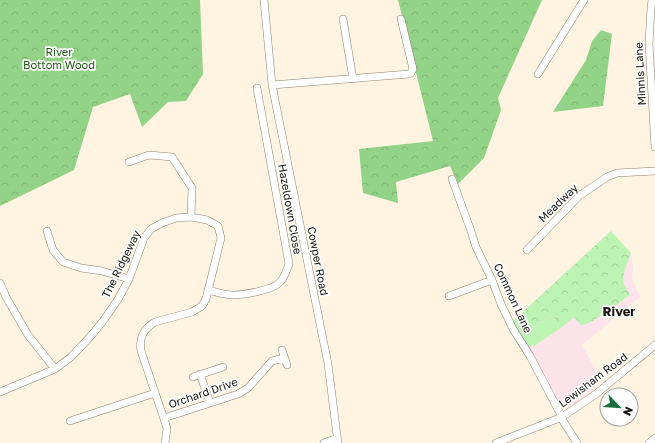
<svg xmlns="http://www.w3.org/2000/svg" width="655" height="443" viewBox="0 0 655 443" font-family="'Golos Text',sans-serif">
<style>
.education{fill:#fde3ea}
.forest{fill:url(#forest-crowns)}
.park{fill:url(#park-crowns)}
.pitch{fill:#bdf3b3}
.lines{fill:none;stroke-linecap:round;stroke-linejoin:round}
.minor-casing{stroke:#8b8270;stroke-width:8}
.minor{stroke:#fff;stroke-width:7}
.labels{text-anchor:middle;stroke-width:3.5;stroke-linejoin:round;paint-order:stroke}
.park-label{font-size:11px;fill:#205d14;stroke:#fff}
.street-label{font-size:11px;fill:#16130c;stroke:#fff}
.quarter-label{font-size:13px;font-weight:bold;fill:#16130c;stroke:#fff}
</style>
<defs>
<pattern id="forest-crowns" width="20" height="18" patternUnits="userSpaceOnUse"><rect width="20" height="18" fill="#93d387"/><path d="M2 6a3 3 0 1 1 6 0M12 15a3 3 0 1 1 6 0" fill="none" stroke="#7eb473"/></pattern>
<pattern id="park-crowns" width="20" height="18" patternUnits="userSpaceOnUse"><rect width="20" height="18" fill="#bdf3b3"/><path d="M2 6a3 3 0 1 1 6 0M12 15a3 3 0 1 1 6 0" fill="none" stroke="#a2cf99"/></pattern>
</defs>
<rect width="100%" height="100%" fill="#fef4e1"/>
<path class="education" d="M611,231L631,253L633,269L632,279L640,297L582,345L602,381L581,400L565,408L558,402L512,322Z"/>
<path class="forest" d="M0,0H200L203,74L186,101L168,102L142,127L130,94L93,107L74,170L0,206Z
M398,0H542L498,98L501,110L484,158L458,184L450,166L396,182L398,203L363,193L359,149L433,141Z
M601,30L612,34L603,106L553,112L586,60L592,41Z"/>
<path class="park" d="M611,231L631,253C628,262 620,277 625,287C626,290 629,292 630,295C621,301 590,326 581,325L574,317L561,328L552,315L525,333L533,344L528,349L512,322Z"/>
<path class="pitch" d="M552,315L561,328L534,346L525,334Z"/>
<g class="lines">
<defs>
<path id="minor" d="M264,0L272,85L328,364L338,443
M652,0L651,8L649,44L655,147
M343,19L353,79
M538,74L584,0
M272,85L409,74L411,73L413,69L401,19
M129,162L149,155L172,157L192,188L191,217
M452,179L471,231L476,247L492,280L501,304L513,329L530,356L562,417L563,421L577,443
M47,231L53,250L63,262L81,268L102,271L129,279
M527,250L579,196L607,177L617,173L655,171
M0,283L6,297L28,335L55,369
M208,290C216,292 225,295 233,295C244,295 272,290 279,283C285,278 286,271 289,264L257,88
M449,296L492,280
M282,350L287,365
M200,374L210,403
M193,377L223,367
M0,392L55,369L71,357L90,337L103,321L117,301L129,279L144,238L151,229L162,223L176,218L191,217L207,220L218,226L221,238L206,299L202,306L192,312L155,322C143,329 139,338 141,351L167,428L165,443
M164,418L238,394L248,388L272,361L284,358
M70,421L155,393
M324,443L337,438
M496,443L562,417L596,394L655,345
M649,443L655,438"/>
</defs>
<use href="#minor" class="minor-casing"/>
<use href="#minor" class="minor"/>
</g>
<g class="labels">
<g class="park-label">
<text x="59" y="56">River<tspan x="59" dy="13">Bottom Wood</tspan></text>
</g>
<g class="street-label">
<text transform="translate(640 74) rotate(-93)" y="4">Minnis Lane</text>
<text transform="translate(558 203) rotate(-44)" y="4">Meadway</text>
<text transform="translate(290 209) rotate(80)" y="4">Hazeldown Close</text>
<text transform="translate(318 261) rotate(79)" y="4">Cowper Road</text>
<text transform="translate(121 264) rotate(-64)" y="4">The Ridgeway</text>
<text transform="translate(513 298) rotate(65)" y="4">Common Lane</text>
<text transform="translate(593 380) rotate(-37)" y="4">Lewisham Road</text>
<text transform="translate(203 393) rotate(-19)" y="4">Orchard Drive</text>
</g>
<g class="quarter-label">
<text x="619" y="316">River</text>
</g>
</g>
<g transform="translate(619 407) rotate(115)"><circle r="19" fill="#ffffff" stroke="#a2a19e"/>
<path d="M0-3L7 15L0 10L-7 15Z" fill="#176d3f"/>
<text y="-6" font-size="11" font-weight="bold" text-anchor="middle" fill="#16130c">N</text>
</g>
</svg>
